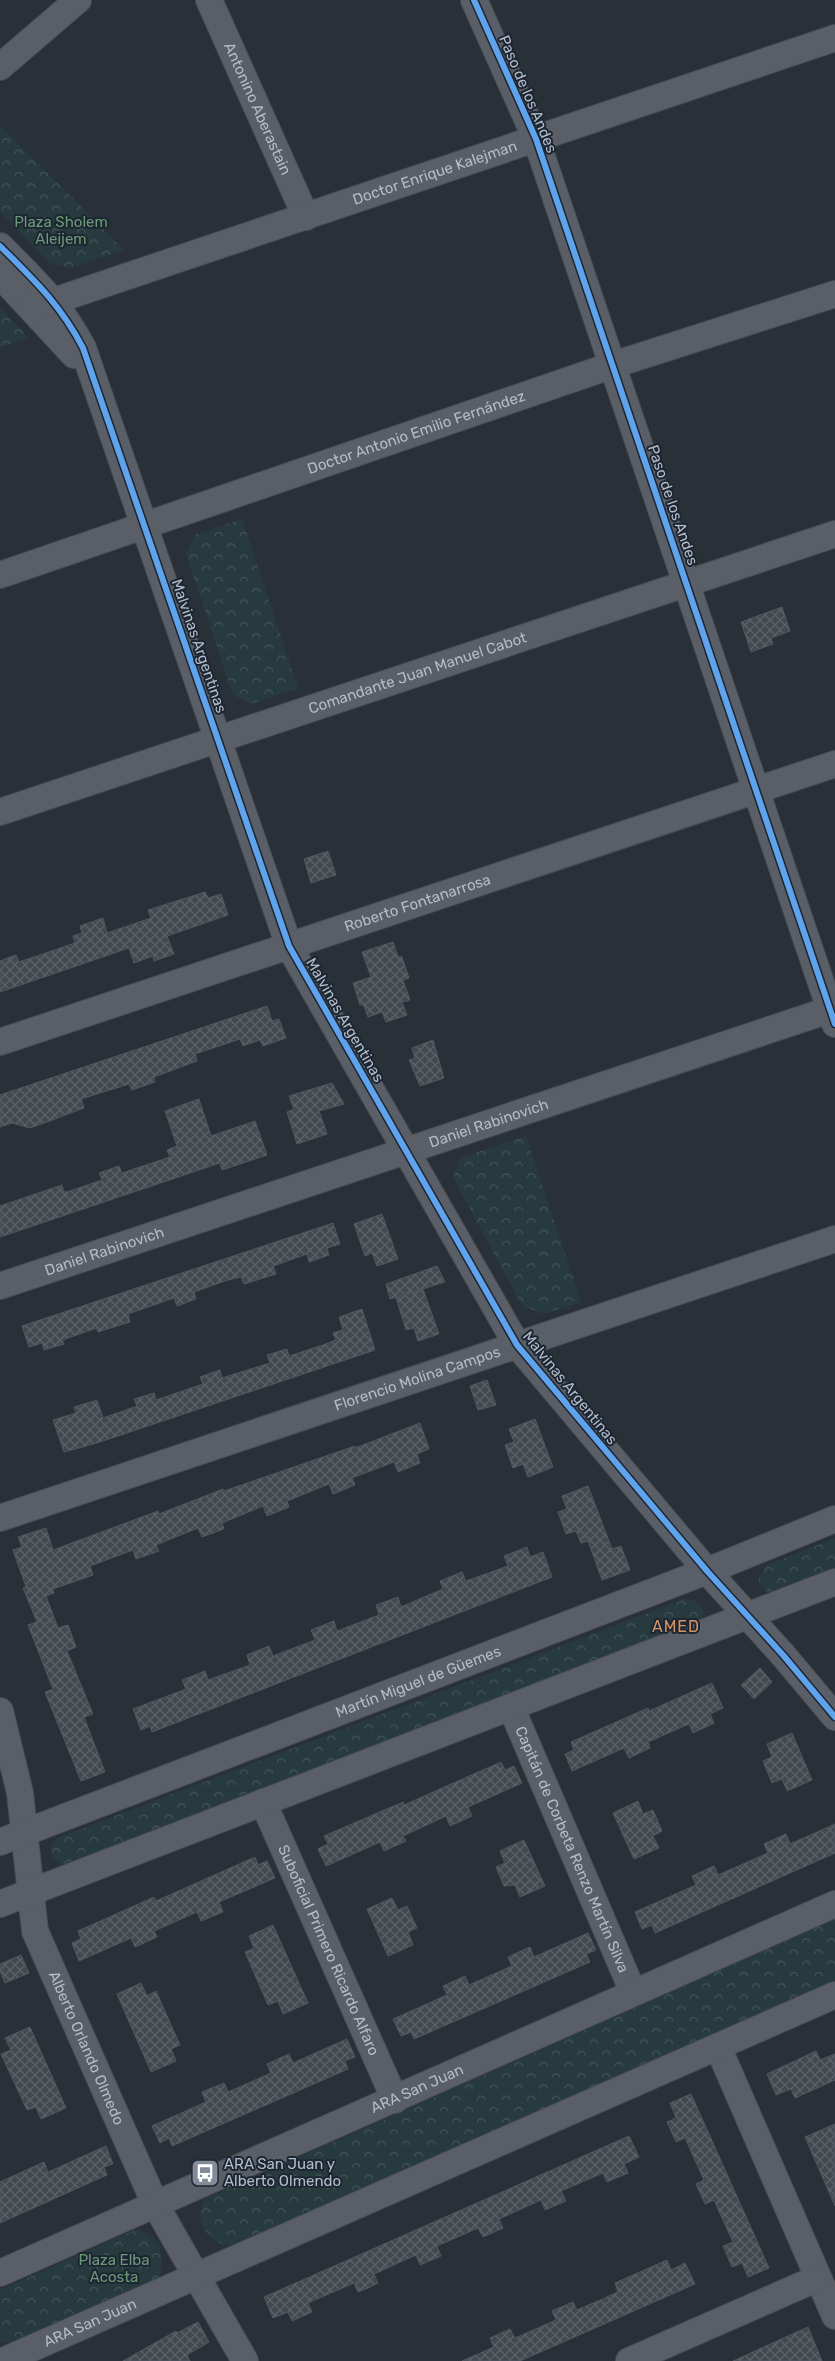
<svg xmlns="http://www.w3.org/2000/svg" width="835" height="2361" viewBox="0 0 835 2361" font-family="Rubik,sans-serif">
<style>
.park{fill:url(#park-crowns)}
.building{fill:url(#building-cross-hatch);stroke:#52575f}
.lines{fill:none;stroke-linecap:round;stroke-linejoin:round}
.minor-casing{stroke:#484c53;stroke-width:28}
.minor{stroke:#5a5e66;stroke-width:26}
.cycleway-casing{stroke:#1d2633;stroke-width:9}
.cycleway{stroke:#60a3ed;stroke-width:6}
.labels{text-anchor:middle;stroke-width:4;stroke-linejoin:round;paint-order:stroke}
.street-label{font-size:15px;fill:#b4bcc9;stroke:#1d2633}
.park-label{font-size:15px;fill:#6b9a76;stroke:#1d2633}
.poi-label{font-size:15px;fill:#b4bcc9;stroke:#1d2633;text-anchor:start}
.neighbourhood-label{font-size:16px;letter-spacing:1px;fill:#d59563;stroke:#1d2633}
</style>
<defs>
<pattern id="park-crowns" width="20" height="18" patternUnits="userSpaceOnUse" patternTransform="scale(1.25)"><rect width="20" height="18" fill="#273a3e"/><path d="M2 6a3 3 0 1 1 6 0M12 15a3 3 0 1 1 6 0" fill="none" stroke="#445559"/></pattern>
<pattern id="building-cross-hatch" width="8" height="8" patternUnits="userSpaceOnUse" patternTransform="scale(1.25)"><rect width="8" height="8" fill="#444950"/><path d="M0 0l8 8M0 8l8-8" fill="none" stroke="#5d6168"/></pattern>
</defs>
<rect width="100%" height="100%" fill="#2a3038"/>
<path class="park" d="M0,125L124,250L70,268L50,263L0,212Z
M0,308L29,338L0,347Z
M242,519L298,688L251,704L233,695L186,554L195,535Z
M526,1136L581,1302L544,1314L522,1306L453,1177L460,1158Z
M835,1538V1571L772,1593C763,1591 758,1585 759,1576L767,1565Z
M685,1599C699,1599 708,1609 701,1622L66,1865H61L53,1858L51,1847L57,1838Z
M835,1919V1980L232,2246C208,2244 192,2221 205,2199Z
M135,2230C162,2235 166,2257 158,2279L12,2343L0,2341V2290Z"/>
<path class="building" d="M782,607L790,631L771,638L773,644L751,652L741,622Z
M328,851L336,875L311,883L304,859Z
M205,892L208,898L221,894L228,915L167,936L174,954L154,961L153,956L134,963L129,948L0,992V961L16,955L19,962L75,943L73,936L82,933L80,926L103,918L107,933L151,918L148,910Z
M393,942L398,957H402L409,978L403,980L410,1000L402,1002L407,1015L386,1022L382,1012L368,1017L363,1004L360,1005L353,983L371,977L362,952Z
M267,1006L272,1021L279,1019L286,1038L263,1046L260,1040L243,1046L240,1039L195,1054L197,1061L154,1077L155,1082L132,1090L129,1084L81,1099L84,1108L47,1122L30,1128L12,1123L0,1127V1095Z
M433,1040L444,1078L420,1086L409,1060L415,1058L412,1048Z
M332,1083L344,1104L319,1111L327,1134L297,1144L287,1112L294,1109L289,1096Z
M199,1099L211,1136L255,1121L267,1155L222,1170L220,1163L0,1237V1206L62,1185L64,1192H67L102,1180L99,1173L119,1166L122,1173L170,1157L167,1150L177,1146L165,1111Z
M382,1214L398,1259L377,1266L372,1253L365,1256L354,1224Z
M333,1223L340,1244L327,1248L329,1255L309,1262L307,1254L273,1266L276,1274L244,1284L241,1277L228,1280L194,1292L196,1299L177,1306L174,1298L128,1314L130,1322L98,1332L97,1328L62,1340L64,1344L44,1350L42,1343L29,1347L22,1326Z
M437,1266L445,1282L390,1299L386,1284Z
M423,1289L439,1334L418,1341L414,1328L406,1330L396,1298Z
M362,1309L375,1350L97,1443L64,1452L53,1420L76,1413L74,1407L97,1400L103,1418L137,1406L134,1399L154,1393L156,1400L203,1384L200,1377L220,1370L222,1378L270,1363L267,1355L287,1349L289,1356L323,1345L336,1340L333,1333L343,1330L339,1317Z
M487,1380L496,1405L478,1410L470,1386Z
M535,1419L553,1467L528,1477L523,1464L513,1468L505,1445L514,1442L509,1429Z
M420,1423L429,1449L417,1454L420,1463L398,1472L394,1462L352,1478L355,1485L333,1494L329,1484L287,1501L289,1507L267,1516L263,1506L222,1523L224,1529L202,1537L198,1528L156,1545L159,1551L136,1559L133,1550L90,1566L93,1575L53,1589L54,1593L46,1596L58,1628L68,1625L76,1647L67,1651L93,1714L84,1717L105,1772L81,1781L45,1692L53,1689L28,1625L37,1622L23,1588L26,1587L13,1550L22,1547L18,1537L46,1528L53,1550L158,1511L159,1514L223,1489L224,1491L355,1446V1448Z
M588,1486L612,1549L621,1546L630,1570L602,1580L588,1541L581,1543L576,1531L566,1534L558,1512L567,1509L562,1496Z
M527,1547L530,1557L543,1552L552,1577L152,1732L150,1726L141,1730L133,1709L186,1689L182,1680L205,1671L208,1680L250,1665L247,1655L269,1646L273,1656L315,1640L311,1630L334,1621L337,1631L379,1615L376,1605L398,1597L401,1607L443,1589L440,1581L462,1572L466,1581L508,1566L504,1556Z
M760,1668L772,1682L754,1699L741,1685Z
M712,1683L723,1708L710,1714L714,1723L693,1733L689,1724L648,1742L650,1748L629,1758L624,1748L572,1771L565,1754L574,1750L571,1742L648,1708L649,1711Z
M792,1733L812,1780L787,1791L782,1779L772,1783L763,1761L772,1757L767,1744Z
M501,1762L505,1770L514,1766L522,1783L468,1807L472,1816L450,1826L446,1816L403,1836L406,1841L384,1851L380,1842L326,1866L318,1849L328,1844L324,1836L403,1802L404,1805Z
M638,1801L643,1814L653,1810L662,1831L653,1836L659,1848L634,1859L613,1813Z
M835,1824V1853L655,1933L652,1925L642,1929L635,1912L696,1885L692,1876L714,1866L718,1875L768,1853L764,1844L786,1834L790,1844Z
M524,1840L545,1886L520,1897L515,1885L504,1886L496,1867L505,1863L500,1851Z
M255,1857L258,1865L267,1861L275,1878L219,1902L223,1912L201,1921L197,1912L154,1931L157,1937L135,1947L131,1938L79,1961L72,1943L81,1939L78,1931L154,1897L156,1901Z
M392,1898L398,1910L407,1906L417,1928L408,1932L413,1945L388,1956L367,1909Z
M273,1925L308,2003L283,2014L278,2001L268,2005L245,1952L254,1948L249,1936Z
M588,1933L596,1950L586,1954L590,1962L414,2039L411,2032L401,2036L393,2019L447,1995L443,1986L465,1976L469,1985L512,1966L508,1957L530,1947L534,1957Z
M21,1955L29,1973L5,1983L0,1971V1964Z
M141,1983L147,1996L156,1991L180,2045L171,2049L176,2061L151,2072L117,1994Z
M30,2027L66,2108L41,2119L36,2107L27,2110L1,2054L11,2050L5,2038Z
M347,2039L355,2057L345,2061L348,2069L172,2146L169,2138L160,2143L152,2126L206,2102L202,2092L224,2083L228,2092L271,2073L267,2064L289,2054L293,2063Z
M816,2051L820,2060L835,2054V2080L795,2098L791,2089L776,2095L767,2074Z
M691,2094L769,2268L748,2277L742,2263L732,2267L723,2246L733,2242L714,2200L705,2204L696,2184L704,2180L685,2138L676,2142L667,2122L676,2118L670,2103Z
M835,2124V2206L805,2137Z
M629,2136L639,2157L624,2164L628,2173L607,2182L603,2173L561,2191L566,2201L545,2210L541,2200L499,2219L503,2228L483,2237L478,2228L437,2246L441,2256L420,2265L416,2255L374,2274L378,2283L368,2288L358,2292L354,2283L308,2303L312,2312L292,2321L288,2312L273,2318L264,2297Z
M106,2146L113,2164L104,2167L107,2175L0,2223V2182L44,2162L48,2172Z
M667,2260L671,2270L685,2263L695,2284L520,2361H462L494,2347L490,2338L510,2329L515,2338L556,2320L552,2311L573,2302L577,2310L598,2301L618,2292L615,2283Z
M198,2322L209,2342L187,2355L190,2361H123L176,2331L177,2333Z
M808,2327L822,2361H733Z"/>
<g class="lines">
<defs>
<g id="minor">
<path id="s1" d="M209,0L306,217"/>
<path d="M474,0L536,139L835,1024"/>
<path d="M0,67L78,0"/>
<path d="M0,246C34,280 60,304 83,348L289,946L517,1345L707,1571L783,1655L835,1717"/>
<path d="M0,275L74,355"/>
<path id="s2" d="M33,308L835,38"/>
<path id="s3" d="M0,575L613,365L835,294"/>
<path id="s4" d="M0,812L835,534"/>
<path id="s5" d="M0,1042L835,764"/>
<path id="s6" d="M0,1286L835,1008"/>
<path id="s7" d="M0,1518L835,1239"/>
<path id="s8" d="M511,1707L633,1992"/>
<path id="s9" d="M0,1711L20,1793L35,1931L155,2204L245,2361"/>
<path id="s10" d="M263,1802L395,2100"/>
<path id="s11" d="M0,1842L707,1571L835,1519"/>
<path d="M0,1904L835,1582"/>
<path d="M718,2047L835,2316"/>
<path id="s12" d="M0,2273L835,1904"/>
<path id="s13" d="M3,2361L835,1995"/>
<path d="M629,2361L818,2278"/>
</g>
</defs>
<use href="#minor" class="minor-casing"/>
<use href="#minor" class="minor"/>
<defs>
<path id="cycleway" d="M474,0L536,139L835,1024
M0,246C34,280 60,304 83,348L289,946L517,1345L707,1571L783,1655L835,1717"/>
</defs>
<use href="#cycleway" class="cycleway-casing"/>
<use href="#cycleway" class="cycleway"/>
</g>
<defs>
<symbol id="bus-square" viewBox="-11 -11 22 22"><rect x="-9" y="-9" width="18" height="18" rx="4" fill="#848b96" stroke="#1d2633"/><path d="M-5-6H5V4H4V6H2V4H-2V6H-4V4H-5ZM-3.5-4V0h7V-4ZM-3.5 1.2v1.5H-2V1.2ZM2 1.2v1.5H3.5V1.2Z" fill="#fff"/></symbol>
</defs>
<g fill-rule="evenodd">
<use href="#bus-square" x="189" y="2157" width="32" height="32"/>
</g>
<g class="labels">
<g class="street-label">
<text transform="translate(528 94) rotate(67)" y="5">Paso de los Andes</text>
<text dy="5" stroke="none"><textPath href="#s1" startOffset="119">Antonino Aberastain</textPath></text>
<text dy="5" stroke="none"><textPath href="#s2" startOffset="424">Doctor Enrique Kalejman</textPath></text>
<text dy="5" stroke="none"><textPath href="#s3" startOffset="440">Doctor Antonio Emilio Fernández</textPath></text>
<text transform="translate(673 505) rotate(71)" y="5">Paso de los Andes</text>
<text transform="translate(199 646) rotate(71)" y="5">Malvinas Argentinas</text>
<text dy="5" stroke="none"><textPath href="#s4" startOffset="440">Comandante Juan Manuel Cabot</textPath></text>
<text dy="5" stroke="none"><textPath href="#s5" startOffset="440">Roberto Fontanarrosa</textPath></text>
<text transform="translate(345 1020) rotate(60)" y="5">Malvinas Argentinas</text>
<text dy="5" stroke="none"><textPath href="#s6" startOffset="515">Daniel Rabinovich</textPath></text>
<text dy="5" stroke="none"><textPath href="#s6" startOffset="110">Daniel Rabinovich</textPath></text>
<text dy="5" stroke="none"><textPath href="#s7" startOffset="440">Florencio Molina Campos</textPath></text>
<text transform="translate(570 1388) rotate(51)" y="5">Malvinas Argentinas</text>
<text dy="5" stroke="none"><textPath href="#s11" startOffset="448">Martín Miguel de Güemes</textPath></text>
<text dy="5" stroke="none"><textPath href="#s8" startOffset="155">Capitán de Corbeta Renzo Martín Silva</textPath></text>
<text dy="5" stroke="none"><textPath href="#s10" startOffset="162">Suboficial Primero Ricardo Alfaro</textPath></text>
<text dy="5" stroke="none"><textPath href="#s9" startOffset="351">Alberto Orlando Olmedo</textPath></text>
<text dy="5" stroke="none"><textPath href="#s12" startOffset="456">ARA San Juan</textPath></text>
<text dy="5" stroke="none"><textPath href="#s13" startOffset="95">ARA San Juan</textPath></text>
</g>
<g class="park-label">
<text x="61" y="227">Plaza Sholem<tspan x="61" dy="17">Aleijem</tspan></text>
<text x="114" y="2265">Plaza Elba<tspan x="114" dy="17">Acosta</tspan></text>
</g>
<g class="poi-label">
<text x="224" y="2169">ARA San Juan y<tspan x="224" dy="17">Alberto Olmendo</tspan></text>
</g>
<g class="neighbourhood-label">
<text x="676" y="1632">AMED</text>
</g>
</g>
</svg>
